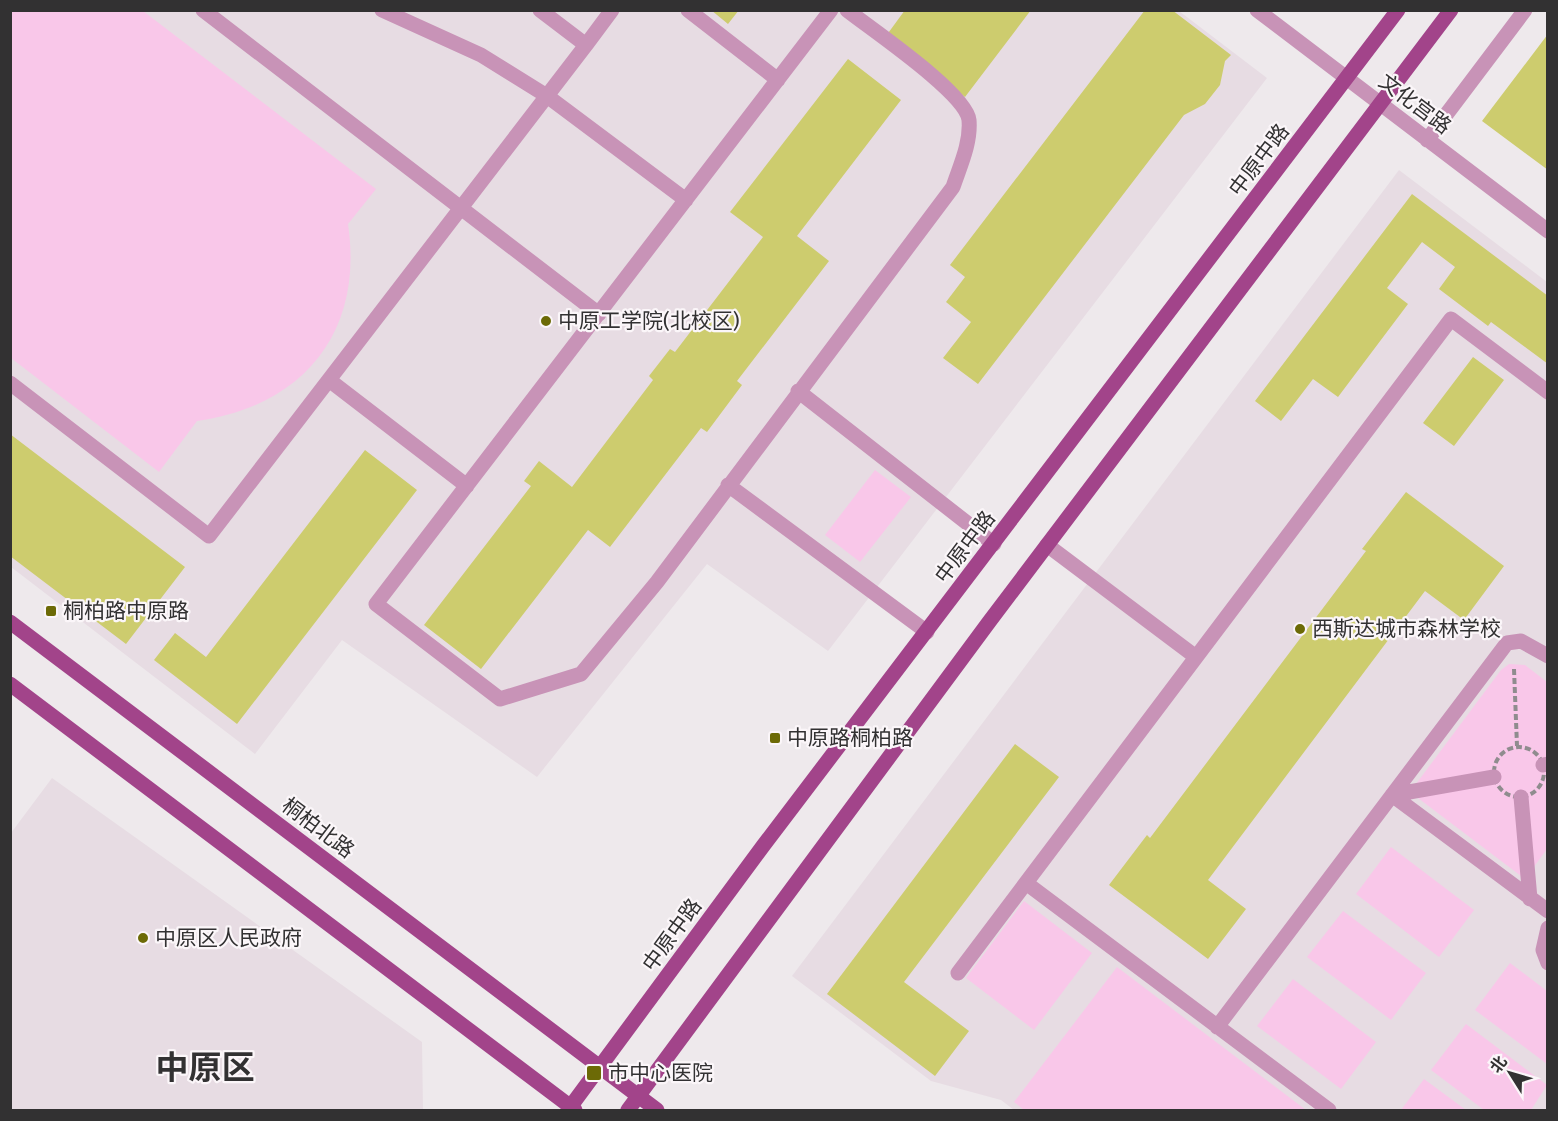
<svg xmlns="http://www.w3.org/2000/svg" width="1558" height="1121" viewBox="0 0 1558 1121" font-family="'Fira Sans','Noto Sans SC',sans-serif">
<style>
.built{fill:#e7dce3}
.green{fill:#f9c7e9}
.building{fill:#cdcc6e}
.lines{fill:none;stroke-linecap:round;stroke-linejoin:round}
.path{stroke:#8f8c8e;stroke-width:4;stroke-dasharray:6 3;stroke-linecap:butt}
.minor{stroke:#c893b7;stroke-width:15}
.major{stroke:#a2448a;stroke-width:15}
.poi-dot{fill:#6c6a06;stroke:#fbf6f9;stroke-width:2}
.labels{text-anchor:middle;stroke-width:4.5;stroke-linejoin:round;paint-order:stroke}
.street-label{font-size:21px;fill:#323132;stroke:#fbf6f9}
.poi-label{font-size:21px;fill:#323132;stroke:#fbf6f9;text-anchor:start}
.town-label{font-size:33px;font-weight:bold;fill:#323132;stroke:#fbf6f9}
</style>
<rect width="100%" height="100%" fill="#eee9ec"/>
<path class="built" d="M10,11H1179L1267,78L828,651L707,564L537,777L342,640L255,754L11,567Z
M1399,170L1547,282V1110H1014L1001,1100L931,1081L792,976Z
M52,778L422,1042L423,1110H11V833Z"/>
<path class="green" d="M10,11H143L376,189L348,224C364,332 304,406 197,421L159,472L11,358Z
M875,470L911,497L860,562L825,535Z
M1509,664L1525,665L1547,682V849L1525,879L1410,792L1501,670Z
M1391,847L1474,910L1439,957L1356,894Z
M1024,901L1092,953L1034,1030L966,978Z
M1343,911L1426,973L1391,1020L1307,957Z
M1510,963L1547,991V1064L1475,1010Z
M1117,967L1306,1110H1024L1014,1102Z
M1293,979L1376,1042L1341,1089L1257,1026Z
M1466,1024L1547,1085L1531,1110H1484L1431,1070Z
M1424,1079L1466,1110H1401Z"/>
<path class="building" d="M711,10H739L728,24Z
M905,10H1031L965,97L886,36Z
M1145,10H1172L1231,55L1225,61L1220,85L1205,104L1184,115L978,384L943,358L971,322L946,302L965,277L950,265Z
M1548,34V170L1482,121Z
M848,59L901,100L797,236L829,261L737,381L742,385L707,432L701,428L610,547L588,530L481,669L424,625L531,486L524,481L539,461L572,487L653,380L649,376L670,349L675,352L763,237L730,212Z
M1412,194L1548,296V364L1491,322L1488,326L1439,289L1455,267L1422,242L1387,288L1408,304L1338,397L1313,379L1281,421L1255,401Z
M1473,357L1504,380L1454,446L1423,423Z
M10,434L185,567L126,644L10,556Z
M365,450L417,490L237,724L154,660L175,633L206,657Z
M1406,492L1504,566L1464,620L1425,591L1208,880L1246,909L1208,959L1109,885L1147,835L1150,838L1366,551L1362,549Z
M1015,744L1059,777L904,982L969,1031L935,1076L827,994Z"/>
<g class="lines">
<path class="path" d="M1514,669L1517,746
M1494 772a25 25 0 1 1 50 0a25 25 0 1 1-50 0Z"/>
<path class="minor" d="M203,10L599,314
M382,10L481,55L547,96L686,200
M688,10L778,80
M831,10L376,604L500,699L581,674L657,582L953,187C960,166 971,143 969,120C966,93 871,29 847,10
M1257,10L1548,231
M586,45L612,10
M1427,140L1525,10
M329,380L467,486
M10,383L209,536L586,45L540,10
M798,391L994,544
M728,485L927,632
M1047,545L1196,657
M1543,765L1548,764
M1494,777L1392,795L1548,911
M1521,797L1530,899
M1026,883L1329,1110
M1548,928L1543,950L1548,963
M958,973L1451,319L1548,392
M1217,1027L1507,643L1521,641L1548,656"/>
<path class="major" d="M10,622L657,1110
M10,684L575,1110
M568,1110L763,846L1398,10
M628,1110L989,622L1451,10"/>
</g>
<g class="poi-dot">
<circle cx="546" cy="321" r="6"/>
<rect x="45" y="605" width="12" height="12" rx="3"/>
<circle cx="1300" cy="629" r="6"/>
<rect x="769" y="732" width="12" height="12" rx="3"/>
<circle cx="143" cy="938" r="6"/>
<rect x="586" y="1065" width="16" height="16" rx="3"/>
</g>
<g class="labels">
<g class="street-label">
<text transform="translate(1415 104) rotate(37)" y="7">文化宫路</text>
<text transform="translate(1259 160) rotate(-53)" y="7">中原中路</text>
<text transform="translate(965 547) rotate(-53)" y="7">中原中路</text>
<text transform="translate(318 828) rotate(37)" y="7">桐柏北路</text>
<text transform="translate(672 935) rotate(-54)" y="7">中原中路</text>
</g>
<g class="poi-label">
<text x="558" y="328">中原工学院(北校区)</text>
<text x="63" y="618">桐柏路中原路</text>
<text x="1312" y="636">西斯达城市森林学校</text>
<text x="787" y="745">中原路桐柏路</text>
<text x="155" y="945">中原区人民政府</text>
<text x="608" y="1080">市中心医院</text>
</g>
<g class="town-label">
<text x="205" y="1079">中原区</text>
</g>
</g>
<rect width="1558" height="1121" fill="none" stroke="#323132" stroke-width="24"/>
<g transform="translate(1510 1073) rotate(307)" stroke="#fbf6f9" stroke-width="4.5" paint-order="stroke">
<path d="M0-4.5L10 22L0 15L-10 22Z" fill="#323132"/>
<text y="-9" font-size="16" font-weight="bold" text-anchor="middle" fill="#323132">北</text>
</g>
</svg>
